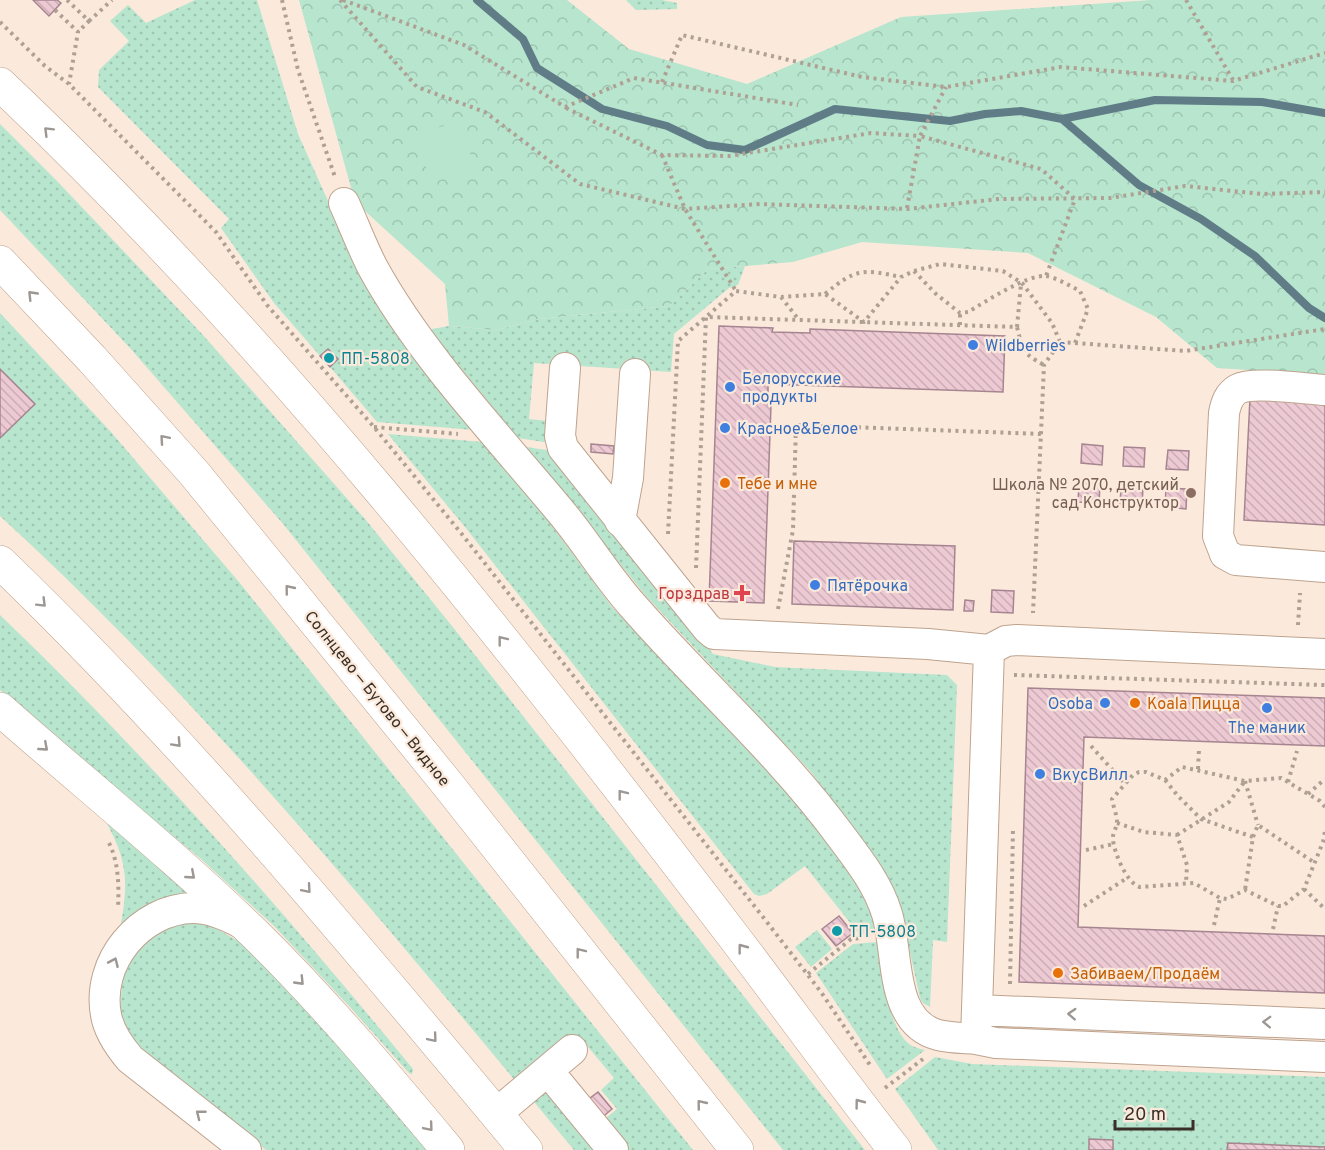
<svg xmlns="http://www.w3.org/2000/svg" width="1325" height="1150" viewBox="0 0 1325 1150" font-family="Overpass,sans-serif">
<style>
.grass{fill:url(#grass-dots)}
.forest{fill:url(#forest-crowns)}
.pitch{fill:#b7e5ce}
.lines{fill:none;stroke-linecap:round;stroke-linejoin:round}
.stream{stroke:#607d87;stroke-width:8}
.building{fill:url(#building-back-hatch);stroke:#a68590;stroke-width:1.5}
.minor-casing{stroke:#bea38e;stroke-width:32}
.major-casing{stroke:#bea38e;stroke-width:34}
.path{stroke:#afa094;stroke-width:4;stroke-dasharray:3 4.5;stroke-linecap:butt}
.minor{stroke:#fff;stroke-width:30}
.major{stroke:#fff;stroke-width:33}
.oneway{stroke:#9c9792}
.shop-dot{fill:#3f7fe0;stroke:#fbeadc;stroke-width:2}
.culture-dot{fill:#0f9aa8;stroke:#fbeadc;stroke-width:2}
.food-dot{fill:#e8710a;stroke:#fbeadc;stroke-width:2}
.education-dot{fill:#8d6e63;stroke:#fbeadc;stroke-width:2}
.health-dot{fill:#e0444e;stroke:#fbeadc;stroke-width:2}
.labels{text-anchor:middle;stroke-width:4.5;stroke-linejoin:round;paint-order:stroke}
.shop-label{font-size:16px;fill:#366cbe;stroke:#fbeadc;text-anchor:start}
.culture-label{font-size:16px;fill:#0d838f;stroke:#fbeadc;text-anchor:start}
.food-label{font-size:16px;fill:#c56008;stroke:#fbeadc;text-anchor:start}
.education-label{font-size:16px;fill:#785e54;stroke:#fbeadc;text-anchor:end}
.health-label{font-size:16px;fill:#be3a42;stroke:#fbeadc;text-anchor:end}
.street-label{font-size:16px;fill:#392f26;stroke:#fbeadc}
</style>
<defs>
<pattern id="grass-dots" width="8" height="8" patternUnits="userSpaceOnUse" patternTransform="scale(1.5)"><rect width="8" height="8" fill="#b7e5ce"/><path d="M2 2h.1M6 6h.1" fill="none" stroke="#9ec5b1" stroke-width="1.8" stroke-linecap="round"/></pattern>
<pattern id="forest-crowns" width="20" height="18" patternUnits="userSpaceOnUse" patternTransform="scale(1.5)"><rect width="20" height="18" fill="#b7e5ce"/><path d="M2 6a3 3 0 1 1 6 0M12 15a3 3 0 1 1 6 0" fill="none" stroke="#9ec5b1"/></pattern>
<pattern id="building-back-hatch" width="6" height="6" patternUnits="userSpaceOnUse" patternTransform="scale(1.5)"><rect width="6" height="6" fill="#edc9d4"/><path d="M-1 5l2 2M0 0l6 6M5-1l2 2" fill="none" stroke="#ccadb6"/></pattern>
</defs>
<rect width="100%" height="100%" fill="#fbeadc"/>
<path class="grass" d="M195,0H257L298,134L368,290L399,338L474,430L377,422L330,367L337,359L328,349L320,356L274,303L221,228L229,219L98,87L99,70L129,41L110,21L128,5L146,23Z
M626,0H662L677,3V9L636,10Z
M0,124L57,181L203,335L365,519L452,626L865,1150H783L284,525L130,348L0,210Z
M745,266L738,285L729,288L674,334L671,372L534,363L529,419L548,421L550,443L518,438L430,331L432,329L449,326L496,330L539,319L669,306L708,269Z
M0,313L111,432L239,582L693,1150H625L601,1122L617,1109L601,1090L614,1078L578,1035L518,1084C354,887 190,690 0,516V438L34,404L0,369Z
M388,434L483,442L546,518L612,607L786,790L825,834L864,893L872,915L875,933L859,934L805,866L767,894L759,896L754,894L465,527Z
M526,447L554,451L713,654L775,667L947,675L957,685L947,942L933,940L930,1007L923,1003L920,998L899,902L886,874L875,856L810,771L646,596Z
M0,615C148,757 283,910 413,1069L412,1074L409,1073L349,1006L274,926L201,859L61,744L0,690Z
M106,822L194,897L120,930C128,885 129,863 106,822Z
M183,922L208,924L238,941L265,967L351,1059L428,1150H266L145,1055L127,1032L122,1020L120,1006L123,976L137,947L156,931Z
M817,930L832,949L811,967L795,947Z
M877,942C881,967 888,1032 912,1046C916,1048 921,1049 925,1050L887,1079L816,973L853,944Z
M935,1057L972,1064L1325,1077V1150H938L895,1089Z
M546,1083L602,1150H574L530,1097Z"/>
<path class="forest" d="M299,0H567L629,49L747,84L901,17L1151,0H1325V375L1217,368L1156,317L1028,253L862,242L793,262L708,269L669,306L539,319L496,330L449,326L445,284L355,202Z"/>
<path class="pitch" d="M464,122L474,173L429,182L419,131Z"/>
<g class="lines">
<path class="stream" d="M477,0L523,39L537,68L602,109L667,126L707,145L745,150L835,109L950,121L985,114L1021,111L1062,119L1155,100L1262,102L1325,113
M1062,119L1139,185L1201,219L1255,256L1309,308L1325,318"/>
</g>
<path class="building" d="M33,0H57L61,3L49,16Z
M719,326L773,328L772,332L810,333V329L1005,336L1003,392L768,384V405H771L764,603L709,601Z
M328,349L338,359L330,367L320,356Z
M0,369L35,404L0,438Z
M1250,398L1325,402V525L1244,520Z
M591,444L614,446L613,454L591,452Z
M1082,444L1103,446L1102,465L1081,463Z
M1124,447L1145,448L1144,467L1123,466Z
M1168,450L1189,451L1188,470L1166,469Z
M1079,483L1100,484L1099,503L1078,502Z
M1121,486L1143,487L1142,506L1120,505Z
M1166,488L1187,489L1186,509L1165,507Z
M794,541L955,546L953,610L792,604Z
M992,590L1014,591L1013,613L991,612Z
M965,600L974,601L973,611H964Z
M1028,688L1325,698V746L1084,737L1078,927L1325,936V993L1019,982Z
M839,916L853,933L836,946L822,929Z
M598,1092L612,1109L599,1120L585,1102Z
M1089,1139L1113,1140V1150H1089Z
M1228,1143L1325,1147V1150H1227Z"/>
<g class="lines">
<defs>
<path id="minor" d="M344,203C354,225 362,247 373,268C420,354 498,436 561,512C586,542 607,577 633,606C701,684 779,752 840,835C858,859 878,884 887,914C899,953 889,1022 938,1035C950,1038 964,1038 976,1039
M565,368L560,436L563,448L707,628L714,634L928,644L989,650L1006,641L1017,640L1325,654
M1325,390C1306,389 1253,381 1238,389C1229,394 1226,403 1224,413L1218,536L1225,554L1236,560L1325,567
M620,521L628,478L635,374
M989,650L976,1039L996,1043L1325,1057
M241,923C226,915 210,908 193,908C140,909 96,962 106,1015C109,1032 119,1046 130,1059L246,1150
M977,1010L1325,1024
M548,1071L613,1150
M496,1114L572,1050"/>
<path id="major" d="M0,84C273,341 507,640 734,937C788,1008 840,1080 895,1150
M0,262L92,359L194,473L445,781L737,1150
M0,562C190,745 358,948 526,1150
M0,709C86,785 176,857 258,937C326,1004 387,1077 448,1150"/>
</defs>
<use href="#minor" class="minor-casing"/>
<use href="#major" class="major-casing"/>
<path class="path" d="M67,0L89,21L78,32
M282,0L298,70L335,177
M340,0L417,87L485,112L580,184L685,209L760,204L907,209L999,199L1110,198L1185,186L1262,194L1325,192
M343,0L464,45L565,107L634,78L798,105
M1186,0L1233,80
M55,10L78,32L69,84
M89,21L112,0
M0,22L45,66L69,84L216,232L267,305L374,427L461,533L763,917L821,992L872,1068
M662,82L682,35L862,77L946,87L1061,67L1233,81L1325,53
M566,108L662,155L729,156L871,133L920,136L946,87
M662,155L685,209L736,291
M907,208L920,136L1041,169L1075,199L1046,276
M914,271L936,294L960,313L968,312C985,302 1026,275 1045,276C1056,277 1070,286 1080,291L1088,309L1075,343L1060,342
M825,294C856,268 863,269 901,277
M781,297L799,320
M960,325V313
M1017,327L1021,284
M1075,343L1185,351L1325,329
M374,427L458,434
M668,534L678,341L736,291L781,297L825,294L864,322L901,277L914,271L940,264L1003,271L1022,283L1052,323L1060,342L1044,365L1033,613
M696,568L706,317L1017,327C1023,351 1022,353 1044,365
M778,609L793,530L796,425L1041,434
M1298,625L1300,593
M1014,675L1325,685
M1091,746L1125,784
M1198,769L1199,749
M1165,780L1178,796L1201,819L1253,837L1245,890
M1245,781L1258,825
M1288,782L1297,751
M1308,794L1325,779
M1325,807L1320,801L1281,778L1245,781L1182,767L1165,780L1146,772H1139L1133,775L1112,799C1113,806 1117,815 1117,822C1117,828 1112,833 1113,840C1114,852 1127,884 1140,887L1194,883L1220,898L1227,899L1245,890L1278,906H1283L1304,889L1323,842L1325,831
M1117,823L1144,832L1177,835L1187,865L1186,883
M1177,835L1229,802L1245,781
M1253,837L1258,825L1315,863
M109,843C119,863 119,887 118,909
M1086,850L1114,844
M1304,889L1325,909
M1084,906L1127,878
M1214,925L1220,898
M1273,929L1278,906
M808,974L851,939L863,938
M1010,984L1013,829
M885,1088L923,1059"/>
<use href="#minor" class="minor"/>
<use href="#major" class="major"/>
</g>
<defs><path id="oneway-chevron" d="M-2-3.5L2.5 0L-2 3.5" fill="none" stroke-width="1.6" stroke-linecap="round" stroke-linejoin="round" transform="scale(1.5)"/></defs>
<g class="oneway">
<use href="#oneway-chevron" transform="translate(48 131) rotate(-135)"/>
<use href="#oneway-chevron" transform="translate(32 295) rotate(-134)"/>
<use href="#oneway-chevron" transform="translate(164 439) rotate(-131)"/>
<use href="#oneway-chevron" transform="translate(289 589) rotate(-129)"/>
<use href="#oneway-chevron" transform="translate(42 603) rotate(45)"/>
<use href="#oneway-chevron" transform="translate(502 640) rotate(-128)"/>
<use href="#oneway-chevron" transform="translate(177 743) rotate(47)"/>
<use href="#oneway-chevron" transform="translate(44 747) rotate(41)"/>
<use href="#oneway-chevron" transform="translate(622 794) rotate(-128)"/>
<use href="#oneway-chevron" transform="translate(191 875) rotate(41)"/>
<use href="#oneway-chevron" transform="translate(307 889) rotate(49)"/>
<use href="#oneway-chevron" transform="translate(742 948) rotate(-127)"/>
<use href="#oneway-chevron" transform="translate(580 952) rotate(-128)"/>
<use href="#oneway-chevron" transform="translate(114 962) rotate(-66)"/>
<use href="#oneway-chevron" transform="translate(300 981) rotate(46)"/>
<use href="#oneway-chevron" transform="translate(1072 1014) rotate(-177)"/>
<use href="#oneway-chevron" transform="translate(1267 1022) rotate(-178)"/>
<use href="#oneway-chevron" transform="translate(433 1038) rotate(50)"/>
<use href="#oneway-chevron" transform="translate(859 1103) rotate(-127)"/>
<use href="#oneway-chevron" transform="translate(701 1104) rotate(-129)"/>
<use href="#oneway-chevron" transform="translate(200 1114) rotate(-142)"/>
<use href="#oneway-chevron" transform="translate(429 1127) rotate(50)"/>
</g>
<g class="shop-dot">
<circle cx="973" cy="345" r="6"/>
<circle cx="730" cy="387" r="6"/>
<circle cx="725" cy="428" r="6"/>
<circle cx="815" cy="585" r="6"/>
<circle cx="1105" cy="703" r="6"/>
<circle cx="1267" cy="708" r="6"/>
<circle cx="1040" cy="774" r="6"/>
</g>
<g class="culture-dot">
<circle cx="329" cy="358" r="6"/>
<circle cx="837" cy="931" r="6"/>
</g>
<g class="food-dot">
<circle cx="725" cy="483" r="6"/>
<circle cx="1135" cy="703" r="6"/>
<circle cx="1058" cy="973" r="6"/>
</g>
<circle class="education-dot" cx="1191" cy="493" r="6"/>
<path class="health-dot" d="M739 584h6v6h6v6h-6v6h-6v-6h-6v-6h6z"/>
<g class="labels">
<g class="shop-label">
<text x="985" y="351">Wildberries</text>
<text x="742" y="384">Белорусские<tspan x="742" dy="18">продукты</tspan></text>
<text x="737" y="434">Красное&amp;Белое</text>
<text x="827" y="591">Пятёрочка</text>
<text x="1093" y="709" text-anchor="end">Osoba</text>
<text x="1267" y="733" text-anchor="middle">The маник</text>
<text x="1052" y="780">ВкусВилл</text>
</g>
<g class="culture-label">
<text x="341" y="364">ПП-5808</text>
<text x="849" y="937">ТП-5808</text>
</g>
<g class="food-label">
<text x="737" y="489">Тебе и мне</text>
<text x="1147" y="709">Koala Пицца</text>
<text x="1070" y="979">Забиваем/Продаём</text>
</g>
<g class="education-label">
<text x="1179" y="490">Школа № 2070, детский<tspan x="1179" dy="18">сад Конструктор</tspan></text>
</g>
<g class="health-label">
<text x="730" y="599">Горздрав</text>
</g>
<g class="street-label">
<text transform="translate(378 698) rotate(51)" y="6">Солнцево — Бутово — Видное</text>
</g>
</g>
<path d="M1115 1120v9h78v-9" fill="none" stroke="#392f26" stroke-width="3"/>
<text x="1124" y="1120" font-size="18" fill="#392f26" stroke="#fbeadc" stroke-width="4.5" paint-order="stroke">20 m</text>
</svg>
